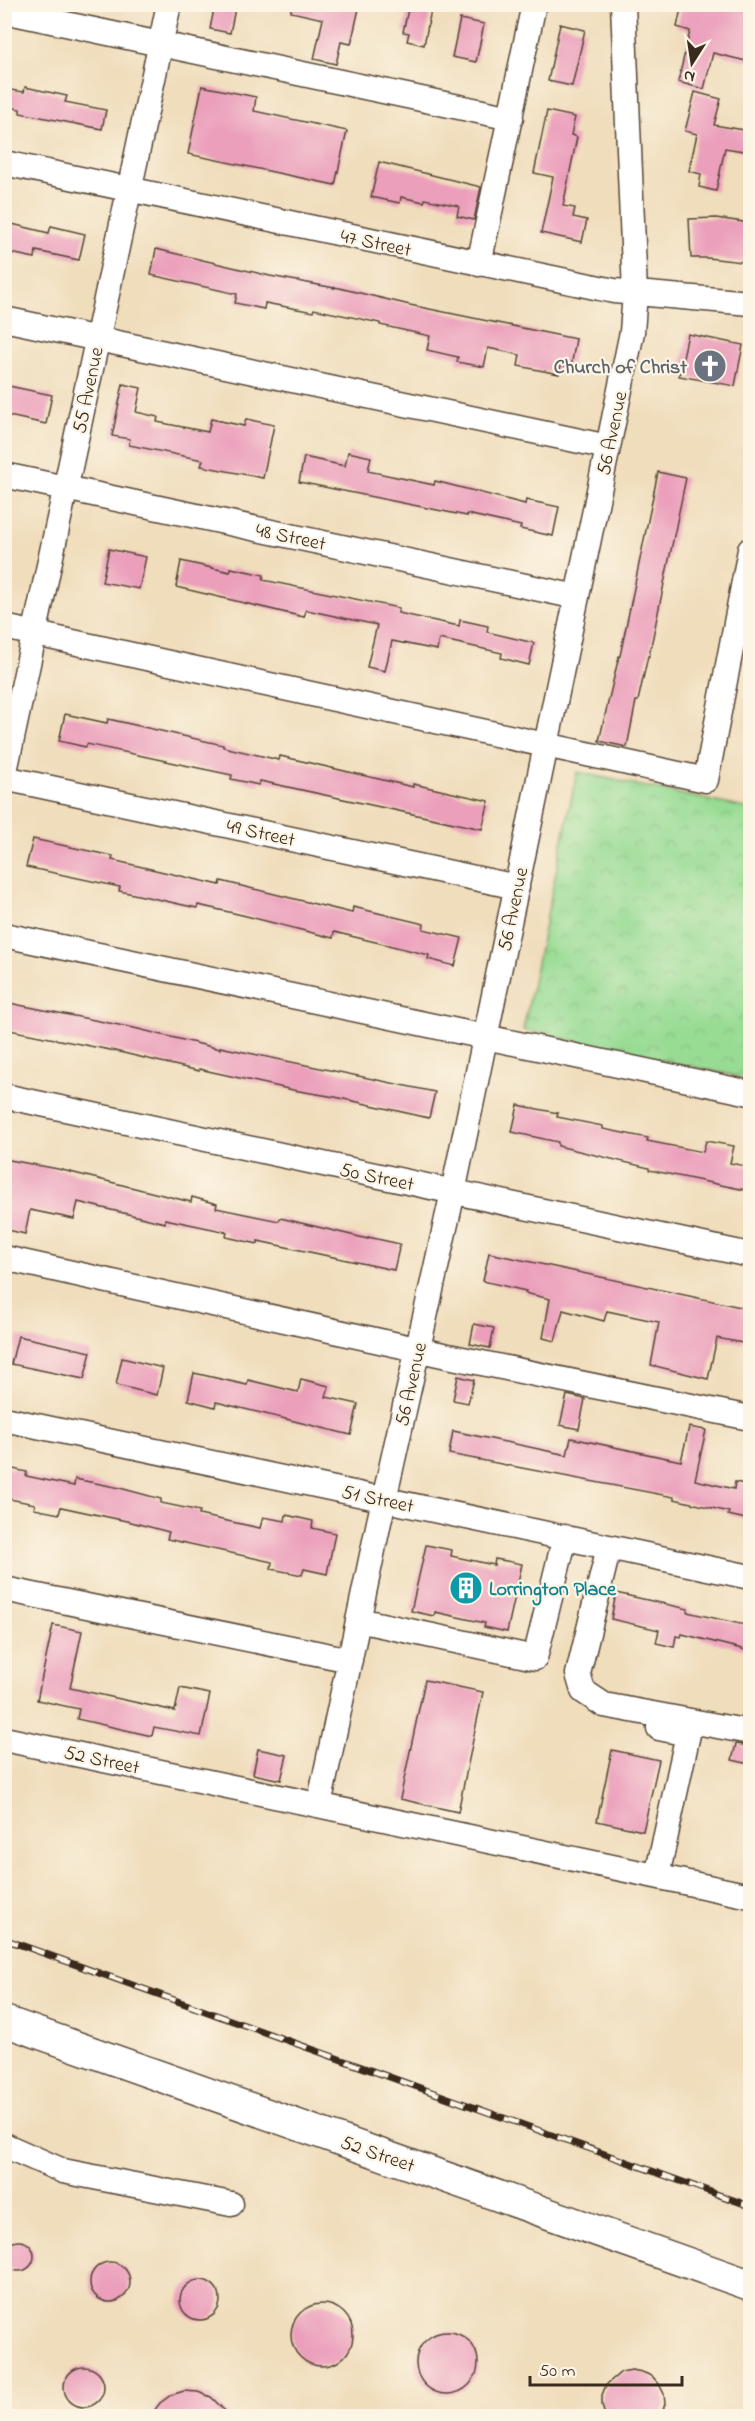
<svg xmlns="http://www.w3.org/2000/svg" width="755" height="2421" viewBox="0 0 755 2421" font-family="'Indie Flower',sans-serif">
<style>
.park{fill:url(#park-crowns);stroke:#6a8359;stroke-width:1.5}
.building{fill:#eb9fbb}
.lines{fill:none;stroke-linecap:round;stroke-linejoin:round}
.minor-casing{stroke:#564536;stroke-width:27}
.major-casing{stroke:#564536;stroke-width:33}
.minor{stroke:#fff;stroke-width:24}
.major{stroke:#fff;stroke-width:30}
.rail-casing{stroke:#3b2a1e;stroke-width:7}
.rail{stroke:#fcf5e5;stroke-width:4.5;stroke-dasharray:14;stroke-linecap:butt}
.labels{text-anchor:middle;stroke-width:4.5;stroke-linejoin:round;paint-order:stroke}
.street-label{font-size:20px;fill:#3b2a1e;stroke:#fcf5e5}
.worship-label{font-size:20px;font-weight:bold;fill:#5b616d;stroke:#fcf5e5;text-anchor:end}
.culture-label{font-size:20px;font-weight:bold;fill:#0d838f;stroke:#fcf5e5;text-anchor:start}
</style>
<defs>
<pattern id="park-crowns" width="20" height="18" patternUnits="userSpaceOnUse" patternTransform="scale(1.5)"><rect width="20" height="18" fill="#98dc94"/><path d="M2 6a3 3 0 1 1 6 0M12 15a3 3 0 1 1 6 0" fill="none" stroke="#84bd7f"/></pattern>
</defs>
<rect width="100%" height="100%" fill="#fcf5e5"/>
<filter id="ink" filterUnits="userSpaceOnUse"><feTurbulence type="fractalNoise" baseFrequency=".0167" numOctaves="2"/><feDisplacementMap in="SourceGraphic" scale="12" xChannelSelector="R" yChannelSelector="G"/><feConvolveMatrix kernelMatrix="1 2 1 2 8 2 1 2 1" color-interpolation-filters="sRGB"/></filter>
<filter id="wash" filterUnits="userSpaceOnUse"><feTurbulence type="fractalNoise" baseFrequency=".008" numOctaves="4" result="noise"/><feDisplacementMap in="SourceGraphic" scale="24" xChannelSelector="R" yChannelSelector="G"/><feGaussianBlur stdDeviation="1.35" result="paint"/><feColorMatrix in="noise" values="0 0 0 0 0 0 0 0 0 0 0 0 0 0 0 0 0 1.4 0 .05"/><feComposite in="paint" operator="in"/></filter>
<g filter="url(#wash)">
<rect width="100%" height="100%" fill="#f0ddbc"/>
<path class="park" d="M577,772L750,809V1079L523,1030Z"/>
<g id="blocks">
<path class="building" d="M215,4H236L230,33L210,29Z
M291,4H360L351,44L341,42L336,64L314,59L323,19L291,12Z
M682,4H750V62L713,53L704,89L678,82L690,31L677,27Z
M409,5L431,10L424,45L407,41L409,33L403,32Z
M460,19L484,24L476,62L452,57Z
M560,24L585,30L572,86L548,81Z
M202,86L256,97L254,111L347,131L335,185L188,154Z
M25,87L67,96L65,102L106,110L102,129L20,113V109L4,106V89L24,92Z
M695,92L721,99L714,125L750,131V152L725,148L716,191L699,187L701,174L689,171L697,134L685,131Z
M547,111L575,117L571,135L577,137L563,206L575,208L573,217L587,220L582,242L541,233L553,177L534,173Z
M379,162L481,187L474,220L457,216L459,206L425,199L424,202L401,197L400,203L371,197Z
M716,218L750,223V263L708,258H691L689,219Z
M12,224L49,233L51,226L85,234L79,260L36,251L35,258L6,252Z
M156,249L270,276L335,288V287L410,305L576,339L571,367L561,365L559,374L518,366L520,355L488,348L484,367L457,362L458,357L427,350L430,336L380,325V323L314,309L313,312L265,303L264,309L235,303L237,294L151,275Z
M688,334L743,345L735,386L679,376Z
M123,384L141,388L136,412L158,417L157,422L208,432L211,419L244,426L246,419L274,425L263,478L201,466L203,460L129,445L130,439L112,436Z
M4,385L52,395L46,424L4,415Z
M348,452L371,457L368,471L434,485L435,481L525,504L526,500L559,507L553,536L520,529L521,526L467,514V516L299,482L304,457L345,466Z
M658,472L686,478L649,656H648L638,701H636L627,747L599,741L619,656H620Z
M109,549L146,557L139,589L102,582Z
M181,561L230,572L231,568L264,575L263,580L399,608L398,613L459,626L460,620L488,626L487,632L534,643L529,665L501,658L502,653L439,639L437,650L392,641L385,671L367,667L377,625L306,610L304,617L176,587Z
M65,714L107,723L108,719L223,745V747L279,760L280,756L413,787V784L489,801L482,829L260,781L259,785L231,779L232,775L189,766L87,744L86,747L59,741Z
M33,839L113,856L112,860L220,885L221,881L352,913L353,907L424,924L423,929L462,938L455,966L428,959L429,955L334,932L333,938L242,915L198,905L197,908L152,898L119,891L120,887L26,867Z
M4,1002L134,1028L220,1049V1047L435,1092L429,1118L335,1097L293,1090L199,1069V1071L115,1051L4,1029Z
M518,1105L558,1113L557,1117L603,1126V1129L648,1138L647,1141L703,1152L706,1141L734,1146L730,1163L750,1167V1191L649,1170V1168L558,1146V1142L512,1132Z
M4,1159L58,1169L191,1202L192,1197L217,1204L216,1208L279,1221L280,1218L368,1239V1237L400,1244L394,1270L258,1241V1244L226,1237L227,1232L165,1219V1223L78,1202L74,1219L30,1210L25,1234L4,1229Z
M489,1253L750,1309L743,1343L717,1338L708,1379L651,1365L659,1322L607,1311L604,1321L563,1310L555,1341L543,1338L550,1299L525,1293L526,1291L483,1281Z
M474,1324L494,1328L490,1348L470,1344Z
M18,1336L91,1352L84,1379L11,1364Z
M122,1358L163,1368L157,1395L116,1385Z
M194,1373L247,1385L248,1380L298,1392L301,1379L329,1386L326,1397L358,1404L351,1435L216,1402L215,1407L188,1400Z
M458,1376L474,1380L468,1403L453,1400Z
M567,1395L585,1399L579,1429L560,1425Z
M689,1427L706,1430L695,1480L734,1489L735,1482L750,1485V1501L746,1519L728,1515L729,1512L674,1499V1497L449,1454L453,1431L567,1455L571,1438L681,1461Z
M4,1467L27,1472L26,1476L74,1486L75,1479L120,1488L161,1499V1503L200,1511L199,1515L260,1528L263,1517L285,1521L286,1515L313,1521L312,1528L335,1533L327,1574L304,1569L302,1575L271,1569L272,1562L167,1539L169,1532L131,1522L61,1507L59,1514L34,1509L35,1504L4,1498Z
M426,1545L452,1550L451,1556L494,1565L495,1559L522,1564L507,1632L484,1627L485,1623L435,1612L434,1616L411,1611Z
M616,1593L688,1609L687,1612L750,1626V1651L682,1634L681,1637L676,1636L674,1647L656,1643L659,1630L611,1619Z
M53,1625L82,1631L70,1688L175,1711L180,1688L210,1694L201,1736L154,1727L152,1736L77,1719L79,1709L37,1700Z
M425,1680L483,1692L458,1812L400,1799Z
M736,1744L750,1746V1764L732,1760Z
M258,1749L287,1755L281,1780L253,1774Z
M612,1750L659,1760L643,1831L597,1821Z
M4 2256a15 15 0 1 1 30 0a15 15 0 1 1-30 0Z
M90 2282a20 20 0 1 1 40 0a20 20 0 1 1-40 0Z
M180 2300a20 20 0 1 1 40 0a20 20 0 1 1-40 0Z
M291 2335a31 31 0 1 1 62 0a31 31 0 1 1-62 0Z
M416 2363a31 31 0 1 1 62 0a31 31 0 1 1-62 0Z
M64 2387a20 20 0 1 1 40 0a20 20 0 1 1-40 0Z
M632,2370L642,2372L652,2376L659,2384L664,2394L665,2404L661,2416H605L602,2405V2395L606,2385L621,2372Z
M184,2391L198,2392L211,2397L230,2416H150L160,2403L171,2395Z"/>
</g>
</g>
<g filter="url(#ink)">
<use href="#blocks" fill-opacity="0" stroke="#564536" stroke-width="1.5"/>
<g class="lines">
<defs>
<path id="minor" d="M4,11L511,118
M4,163L614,291L750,303
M479,264L534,4
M4,319L608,447
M4,475L577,597
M4,627L706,780L750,550
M4,776L169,4
M4,778L517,887
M4,935L750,1093
M4,1096L750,1255
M4,1258L443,1355L750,1418
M4,1419L750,1577
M609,1547L578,1674L583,1691L604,1705L750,1732
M4,1589L350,1660
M358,1620L535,1658L565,1537
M4,1739L750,1896
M319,1805L379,1522L453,1192L632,332L635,293L623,4
M657,1876L688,1734L659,1728
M4,2145L63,2171L231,2204"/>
<path id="major" d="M4,2021L750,2285"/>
</defs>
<use href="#minor" class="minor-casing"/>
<use href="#major" class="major-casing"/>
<use href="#minor" class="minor"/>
<use href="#major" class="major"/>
<defs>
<path id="rail" d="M4,1939L750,2206"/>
</defs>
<use href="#rail" class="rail-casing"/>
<use href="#rail" class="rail"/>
</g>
</g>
<defs>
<symbol id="church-disc" viewBox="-11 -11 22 22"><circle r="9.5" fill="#6b7280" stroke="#fcf5e5"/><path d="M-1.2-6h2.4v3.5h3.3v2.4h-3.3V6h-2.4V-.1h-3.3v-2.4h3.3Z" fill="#fff"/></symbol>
<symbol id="building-disc" viewBox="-11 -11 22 22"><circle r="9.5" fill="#0f9aa8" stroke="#fcf5e5"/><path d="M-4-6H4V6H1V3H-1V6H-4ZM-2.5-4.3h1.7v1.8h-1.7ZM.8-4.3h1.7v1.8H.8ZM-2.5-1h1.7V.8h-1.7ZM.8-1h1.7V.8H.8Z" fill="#fff"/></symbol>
</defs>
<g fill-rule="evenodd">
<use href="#church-disc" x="691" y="347" width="38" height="38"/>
<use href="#building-disc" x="447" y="1569" width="38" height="38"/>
</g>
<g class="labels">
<g class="street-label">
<text transform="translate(376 242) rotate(12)" y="7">47 Street</text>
<text transform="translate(87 390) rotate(-78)" y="7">55 Avenue</text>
<text transform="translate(611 433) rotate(-78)" y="7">56 Avenue</text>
<text transform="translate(291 536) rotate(12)" y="7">48 Street</text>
<text transform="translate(261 832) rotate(12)" y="7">49 Street</text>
<text transform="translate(512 909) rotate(-78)" y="7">56 Avenue</text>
<text transform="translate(377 1176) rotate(12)" y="7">50 Street</text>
<text transform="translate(410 1384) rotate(-77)" y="7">56 Avenue</text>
<text transform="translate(378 1498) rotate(12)" y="7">51 Street</text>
<text transform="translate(102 1759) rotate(12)" y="7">52 Street</text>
<text transform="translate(378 2153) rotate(19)" y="7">52 Street</text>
</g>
<g class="worship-label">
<text x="687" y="373">Church of Christ</text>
</g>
<g class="culture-label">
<text x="489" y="1595">Lorrington Place</text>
</g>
</g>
<rect width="755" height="2421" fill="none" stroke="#fcf5e5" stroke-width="24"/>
<g transform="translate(692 63) rotate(192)" stroke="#fcf5e5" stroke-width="4.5" paint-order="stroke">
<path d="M0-4.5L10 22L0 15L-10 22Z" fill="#3b2a1e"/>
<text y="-9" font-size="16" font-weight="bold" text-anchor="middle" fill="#3b2a1e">N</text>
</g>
<path d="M530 2376v9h152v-9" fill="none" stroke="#3b2a1e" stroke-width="3"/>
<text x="539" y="2376" font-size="18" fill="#3b2a1e" stroke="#fcf5e5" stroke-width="4.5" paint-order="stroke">50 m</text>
</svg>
